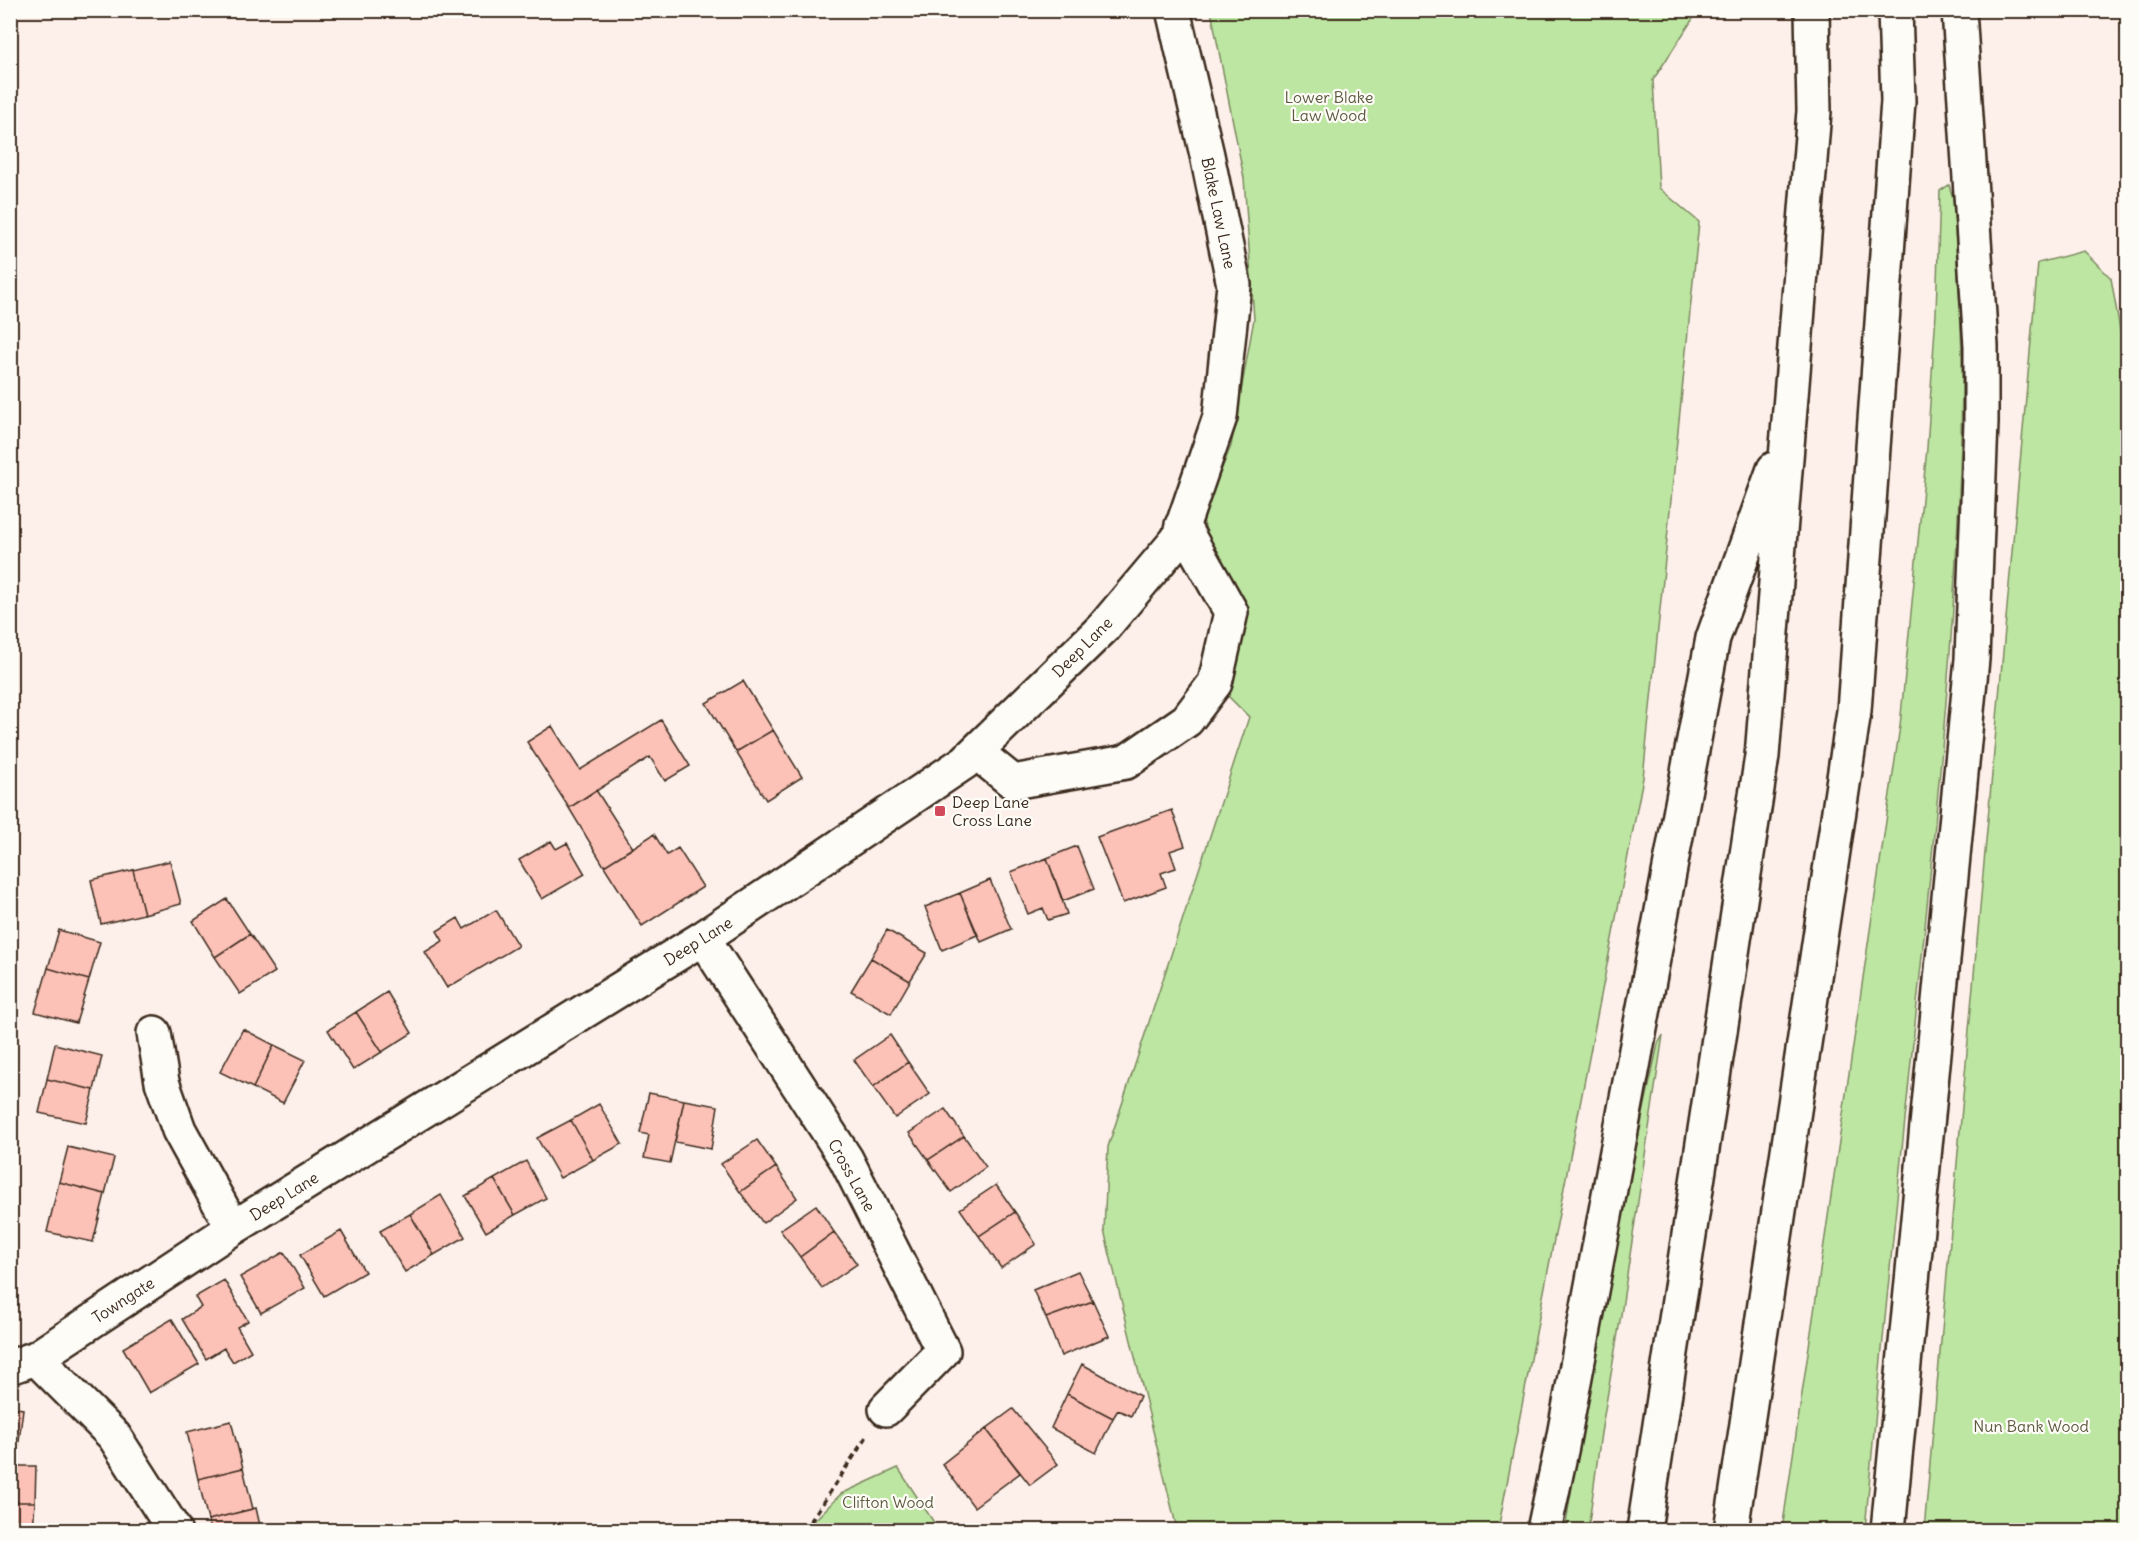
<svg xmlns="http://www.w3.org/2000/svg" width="2138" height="1541" viewBox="0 0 2138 1541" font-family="Delius,sans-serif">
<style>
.green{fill:#bde6a2;stroke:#7c8860;stroke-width:1.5}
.building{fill:#fcc1b7;stroke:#3b2a1e;stroke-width:1.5}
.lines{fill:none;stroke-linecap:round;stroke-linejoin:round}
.minor-casing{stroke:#3b2a1e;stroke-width:38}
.highway-casing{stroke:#3b2a1e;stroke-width:38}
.path{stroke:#3b2a1e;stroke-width:4;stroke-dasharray:6 4.5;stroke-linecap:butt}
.minor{stroke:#fdfcf7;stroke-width:33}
.highway{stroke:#fdfcf7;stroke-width:33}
.poi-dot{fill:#d1495b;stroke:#fdfcf7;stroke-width:2}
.labels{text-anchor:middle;stroke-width:4.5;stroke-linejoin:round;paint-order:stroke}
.park-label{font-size:16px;fill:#5c593f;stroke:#fdfcf7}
.street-label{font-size:16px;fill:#3b2a1e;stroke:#fdfcf7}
.poi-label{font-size:16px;fill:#3b2a1e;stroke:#fdfcf7;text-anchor:start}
</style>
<rect width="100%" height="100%" fill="#fdf0ea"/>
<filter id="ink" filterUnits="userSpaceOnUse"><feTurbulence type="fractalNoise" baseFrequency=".0167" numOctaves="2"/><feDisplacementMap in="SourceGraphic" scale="12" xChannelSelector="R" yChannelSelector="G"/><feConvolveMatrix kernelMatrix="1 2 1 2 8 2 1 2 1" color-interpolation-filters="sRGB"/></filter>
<g filter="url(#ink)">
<path class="green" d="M1211,11H1698L1653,80L1659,188L1699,222L1643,778L1498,1530H1171L1177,1529L1104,1230L1108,1147L1249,717L1215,683L1231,612L1202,517L1231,446L1254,319L1244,178Z
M1949,185L1953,198C1956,252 1961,306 1962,359C1962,559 1942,758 1922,956C1902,1147 1882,1339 1865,1530H1782L1900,726L1927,448L1936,313L1940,191Z
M2084,251L2111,278L2128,376L2127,1530H1924L2038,263Z
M1663,1035L1621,1315L1601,1433L1588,1530H1565C1590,1367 1623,1205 1658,1044Z
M898,1468L939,1530H805L841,1494Z"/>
<path class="building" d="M743,681L773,730L736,752L706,703Z
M661,720L690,766L665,781L650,757L569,808L527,742L552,726L580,770Z
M773,730L802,777L766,800L736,752Z
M596,790L633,848L604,866L569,808Z
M1172,810L1185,846L1170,851L1176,868L1161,873L1166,887L1123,903L1097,837Z
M654,834L667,855L678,848L703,887L642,926L604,866Z
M551,841L556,849L567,843L585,874L542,899L519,860Z
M1077,846L1094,889L1063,901L1047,858Z
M1047,858L1067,914L1048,920L1043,908L1028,914L1011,872Z
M170,861L181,904L144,914L133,870Z
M133,870L144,914L101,924L91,880Z
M990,880L1011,929L981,942L960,893Z
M960,893L977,935L942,950L925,907Z
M227,899L250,934L215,957L193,921Z
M496,910L518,946L447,988L425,952L443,941L437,931L458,918L464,929Z
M59,930L100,942L89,980L48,968Z
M887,930L927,953L910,981L871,958Z
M250,934L275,972L240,994L215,957Z
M871,958L910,981L891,1014L851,991Z
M48,968L89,980L76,1023L35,1012Z
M387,992L412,1033L382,1052L356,1012Z
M356,1012L382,1052L353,1070L328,1030Z
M243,1029L274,1045L253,1088L220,1072Z
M890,1035L908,1062L873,1087L854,1060Z
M55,1044L102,1056L94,1090L47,1079Z
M274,1045L305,1060L283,1103L253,1088Z
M908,1062L930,1094L895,1118L873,1087Z
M47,1079L94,1090L86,1123L39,1113Z
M649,1093L684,1100L670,1163L644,1158L649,1135L640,1133Z
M684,1100L718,1106L711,1149L675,1142Z
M599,1104L622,1144L593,1160L571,1120Z
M945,1109L964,1136L928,1160L909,1133Z
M571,1120L593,1160L560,1178L537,1138Z
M964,1136L986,1167L951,1192L928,1160Z
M757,1140L776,1167L740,1192L721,1164Z
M68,1147L114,1158L105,1194L59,1182Z
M526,1161L546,1198L515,1215L494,1179Z
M776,1167L797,1198L763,1223L740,1192Z
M494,1179L515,1215L486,1232L465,1196Z
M59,1182L105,1194L93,1242L47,1232Z
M996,1185L1015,1212L979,1236L960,1209Z
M441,1195L465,1237L434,1255L410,1214Z
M816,1205L834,1232L800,1257L780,1230Z
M1015,1212L1036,1244L1001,1268L979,1236Z
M410,1214L434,1255L405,1272L380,1231Z
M341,1231L365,1272L324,1296L300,1255Z
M834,1232L857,1264L822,1288L800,1257Z
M284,1252L305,1288L261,1313L240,1277Z
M1078,1271L1093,1301L1046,1318L1033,1290Z
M224,1280L248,1321L237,1327L251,1351L233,1362L224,1348L206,1359L182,1319L201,1307L195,1297Z
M1093,1301L1109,1336L1061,1356L1046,1318Z
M172,1319L199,1364L149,1393L123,1348Z
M1082,1364L1140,1396L1131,1416L1118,1410L1113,1418L1067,1394Z
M1067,1394L1113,1418L1096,1453L1051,1428Z
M10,1407L23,1409L16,1466H10Z
M1013,1409L1058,1464L1030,1485L986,1429Z
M231,1421L243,1468L198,1479L187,1432Z
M986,1429L1020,1473L974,1507L942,1464Z
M10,1466H36L35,1502H10Z
M243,1468L253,1509L208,1520L198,1479Z
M10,1502H35L33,1530H10Z
M256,1508L261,1530H211L208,1520Z"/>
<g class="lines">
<defs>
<path id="minor" d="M976,752L1013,782L1126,762L1187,720L1215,683L1231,612L1182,525
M703,938L846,1159L943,1351L886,1409
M154,1033L162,1082L179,1130L233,1228
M36,1358L114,1436L174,1530
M10,1367L36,1358L233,1228L703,938L965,762L1103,628L1178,539L1220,417L1234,285L1207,155L1173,10"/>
<path id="highway" d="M1544,1530L1562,1446L1713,638L1774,469
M1644,1530L1762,756L1814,111L1812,10
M1731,1530L1854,711L1898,101L1895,10
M1888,1530L1972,659L1981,422V346L1959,10"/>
</defs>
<use href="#minor" class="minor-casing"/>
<use href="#highway" class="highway-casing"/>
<path class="path" d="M805,1530L867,1436"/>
<use href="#minor" class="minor"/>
<use href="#highway" class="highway"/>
</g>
</g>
<rect class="poi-dot" x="934" y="805" width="12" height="12" rx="3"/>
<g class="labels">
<g class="park-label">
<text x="1329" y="103">Lower Blake<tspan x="1329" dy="18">Law Wood</tspan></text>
<text x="2031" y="1432">Nun Bank Wood</text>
<text x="888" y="1508">Clifton Wood</text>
</g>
<g class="street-label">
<text transform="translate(1219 213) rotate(78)" y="6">Blake Law Lane</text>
<text transform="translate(1082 647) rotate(-45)" y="6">Deep Lane</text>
<text transform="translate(698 941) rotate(-32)" y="6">Deep Lane</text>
<text transform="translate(852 1175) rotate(61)" y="6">Cross Lane</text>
<text transform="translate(284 1196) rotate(-32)" y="6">Deep Lane</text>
<text transform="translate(123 1300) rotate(-33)" y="6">Towngate</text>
</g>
<g class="poi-label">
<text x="952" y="808">Deep Lane<tspan x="952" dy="18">Cross Lane</tspan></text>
</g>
</g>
<rect width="2138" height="1541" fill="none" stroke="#fdfcf7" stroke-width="36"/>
<rect x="18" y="18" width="2102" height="1505" fill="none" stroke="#3b2a1e" stroke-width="2" filter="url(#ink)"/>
</svg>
